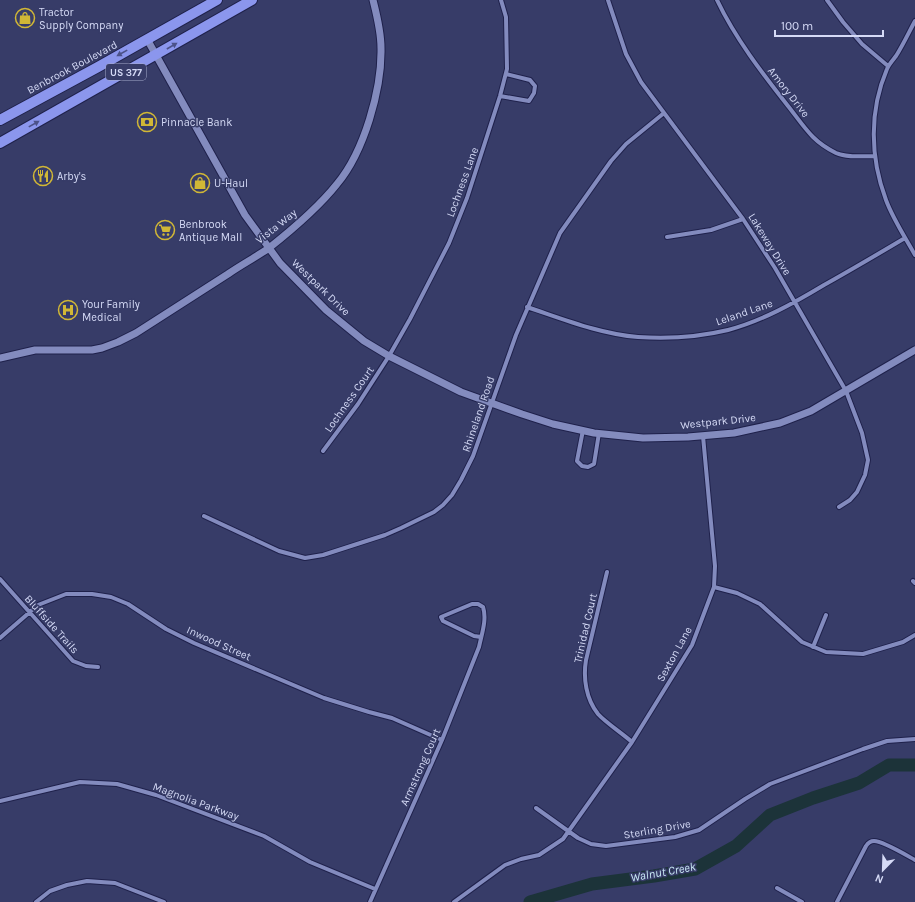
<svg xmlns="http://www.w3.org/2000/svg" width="915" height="902" viewBox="0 0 915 902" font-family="Karla,sans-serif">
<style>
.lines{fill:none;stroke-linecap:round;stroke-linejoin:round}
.river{stroke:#1c3339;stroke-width:13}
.minor-casing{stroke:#1f214b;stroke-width:6}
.tertiary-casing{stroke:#1f214b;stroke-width:9}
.trunk-casing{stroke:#1f214b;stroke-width:12}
.minor{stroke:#838bbe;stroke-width:4}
.tertiary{stroke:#838bbe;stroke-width:7}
.trunk{stroke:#8b96ed;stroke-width:10}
.oneway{fill:#4c5289}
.labels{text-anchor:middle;stroke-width:3;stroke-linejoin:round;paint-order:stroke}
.shield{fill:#373c68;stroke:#a6abcb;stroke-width:1}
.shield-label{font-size:10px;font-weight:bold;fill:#d5daf6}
.poi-label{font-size:11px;fill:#d5daf6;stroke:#373c68;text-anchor:start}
.street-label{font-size:11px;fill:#d5daf6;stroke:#373c68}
.water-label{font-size:12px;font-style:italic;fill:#c8e9f3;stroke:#373c68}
</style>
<rect width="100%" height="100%" fill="#373c68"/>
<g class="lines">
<path class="river" d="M530,902L592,884L654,876L695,869L736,846L770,815L813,798L859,783L889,765H915"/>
<defs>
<path id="minor" d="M608,0L626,54L641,82L743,219L775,268L846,391L862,433L868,460L865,475L857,492L850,500L839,507
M717,0C735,38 762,73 788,106C796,116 804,128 813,137C820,144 828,149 836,153C847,158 863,156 875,156
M827,0L843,22L862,44L888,66
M915,21C909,32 903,45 896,56C893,60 889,64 887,69C869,111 870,157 886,200C893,219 905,237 915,255
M500,96L529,101L534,93L535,86L530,80L506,74
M667,237L711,230L743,219
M527,307C563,319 600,334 638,337C668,339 699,337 728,330C762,321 794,303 824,285C851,270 878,254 905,238
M583,430L577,461L582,466L588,467L594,464L599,433
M323,451L358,404L389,356L410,319L449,243L467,198L500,96L507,69L506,17L501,0
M204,516L279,551L305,558L323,555L385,535L401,528L434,512L443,505L452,495L461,480L473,456L516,335L560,233L611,161L626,144L664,113
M607,572L586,660C583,678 586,699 598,714C605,722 623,734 632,742
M0,579L73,661L86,666L98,667
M913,581L915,583
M714,587L737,593L760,604L802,642L826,652L863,654L903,642L915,635
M0,638L38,605L66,594H92L111,597L128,604L166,629L194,643L324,698L369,712L392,718L442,740
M813,647L826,615
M0,801L80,782L117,784L156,795L264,836L310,862L375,889
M536,808L578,838L591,844L606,846L675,837L699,830L745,799L770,784L863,749L887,741L915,739
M777,888L802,902
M36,902L50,891L67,885L87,881L115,883L164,902
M370,902L442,740L479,647C482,633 487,619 483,607L478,604H472L441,617L443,621L474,636L481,637
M454,902L505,865L521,859L539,855L563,839L632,742L692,645L714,587L715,566L703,436
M837,902L866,846C868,843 870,841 874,841C883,841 906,855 915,860"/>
<path id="tertiary" d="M147,39L245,215L280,263L326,310L364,341L389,356L461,392L522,414L553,424L594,433L643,438L688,437L734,433L780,423L811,411L915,350
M0,358L35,350H92L102,348L118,342L136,333C167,313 197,294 228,274C241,265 256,257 269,248C293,229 318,208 337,184C364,152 382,89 381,48C381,31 377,16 373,0"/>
<path id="trunk" d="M0,120L98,67L217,0
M0,143L252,0"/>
</defs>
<use href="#minor" class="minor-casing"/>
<use href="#tertiary" class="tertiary-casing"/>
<use href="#trunk" class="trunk-casing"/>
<use href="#minor" class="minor"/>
<use href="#tertiary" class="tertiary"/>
<use href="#trunk" class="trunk"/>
</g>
<defs><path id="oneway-solid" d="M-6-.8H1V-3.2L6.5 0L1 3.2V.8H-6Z"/></defs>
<g class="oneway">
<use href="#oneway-solid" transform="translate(172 46) rotate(-30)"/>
<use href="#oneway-solid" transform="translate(122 53) rotate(151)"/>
<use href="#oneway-solid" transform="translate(34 124) rotate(-29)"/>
</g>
<defs>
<symbol id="shop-ring" viewBox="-11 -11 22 22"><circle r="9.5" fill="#373c68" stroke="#d1b736" stroke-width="1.5"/><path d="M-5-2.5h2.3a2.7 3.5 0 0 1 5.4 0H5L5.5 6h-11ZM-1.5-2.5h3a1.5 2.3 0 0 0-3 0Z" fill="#d1b736"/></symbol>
<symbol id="bank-ring" viewBox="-11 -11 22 22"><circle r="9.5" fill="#373c68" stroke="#d1b736" stroke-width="1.5"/><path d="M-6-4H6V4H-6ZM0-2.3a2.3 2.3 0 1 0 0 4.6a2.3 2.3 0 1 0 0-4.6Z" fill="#d1b736"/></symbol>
<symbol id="restaurant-ring" viewBox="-11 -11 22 22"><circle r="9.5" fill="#373c68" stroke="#d1b736" stroke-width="1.5"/><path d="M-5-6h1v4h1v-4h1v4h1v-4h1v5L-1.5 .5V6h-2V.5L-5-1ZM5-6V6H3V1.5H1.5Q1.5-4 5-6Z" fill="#d1b736"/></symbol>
<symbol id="supermarket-ring" viewBox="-11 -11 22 22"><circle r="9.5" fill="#373c68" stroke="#d1b736" stroke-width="1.5"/><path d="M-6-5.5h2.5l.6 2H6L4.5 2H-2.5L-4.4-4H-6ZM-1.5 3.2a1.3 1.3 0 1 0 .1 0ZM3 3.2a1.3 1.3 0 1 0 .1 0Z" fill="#d1b736"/></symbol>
<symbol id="hospital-ring" viewBox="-11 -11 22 22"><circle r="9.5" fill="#373c68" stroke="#d1b736" stroke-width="1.5"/><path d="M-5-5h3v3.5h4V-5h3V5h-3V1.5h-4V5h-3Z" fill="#d1b736"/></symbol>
</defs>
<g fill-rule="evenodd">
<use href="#shop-ring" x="14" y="7" width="22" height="22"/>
<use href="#bank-ring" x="136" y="111" width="22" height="22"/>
<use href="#restaurant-ring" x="32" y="165" width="22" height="22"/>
<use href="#shop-ring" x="189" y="172" width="22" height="22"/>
<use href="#supermarket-ring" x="154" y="219" width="22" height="22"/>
<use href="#hospital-ring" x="57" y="299" width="22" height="22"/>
</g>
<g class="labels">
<rect class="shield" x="106" y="64" width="40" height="16" rx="3"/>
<g class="shield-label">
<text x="126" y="76">US 377</text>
</g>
<g class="poi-label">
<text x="39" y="16">Tractor<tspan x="39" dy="13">Supply Company</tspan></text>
<text x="161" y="126">Pinnacle Bank</text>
<text x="57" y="180">Arby's</text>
<text x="214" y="187">U-Haul</text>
<text x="179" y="228">Benbrook<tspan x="179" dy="13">Antique Mall</tspan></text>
<text x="82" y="308">Your Family<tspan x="82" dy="13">Medical</tspan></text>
</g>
<g class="street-label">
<text transform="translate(72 67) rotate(-28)" y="4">Benbrook Boulevard</text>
<text transform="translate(789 92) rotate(52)" y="4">Amory Drive</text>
<text transform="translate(462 182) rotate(-70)" y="4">Lochness Lane</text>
<text transform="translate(276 226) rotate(-38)" y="4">Vista Way</text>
<text transform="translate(770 244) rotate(58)" y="4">Lakeway Drive</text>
<text transform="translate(321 287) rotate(44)" y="4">Westpark Drive</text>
<text transform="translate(744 312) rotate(-19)" y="4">Leland Lane</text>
<text transform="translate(349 399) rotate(-55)" y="4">Lochness Court</text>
<text transform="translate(478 414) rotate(-71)" y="4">Rhineland Road</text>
<text transform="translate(718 421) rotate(-6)" y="4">Westpark Drive</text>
<text transform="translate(52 624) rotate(48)" y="4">Bluffside Trails</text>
<text transform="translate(585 628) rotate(-77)" y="4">Trinidad Court</text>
<text transform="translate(219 643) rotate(24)" y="4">Inwood Street</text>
<text transform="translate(674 654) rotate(-61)" y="4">Sexton Lane</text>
<text transform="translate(420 767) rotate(-66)" y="4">Armstrong Court</text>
<text transform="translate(196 801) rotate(20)" y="4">Magnolia Parkway</text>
<text transform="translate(657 829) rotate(-10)" y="4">Sterling Drive</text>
</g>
<g class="water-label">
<text transform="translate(663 872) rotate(-10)" y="4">Walnut Creek</text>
</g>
</g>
<g transform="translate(883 870) rotate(203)" stroke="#373c68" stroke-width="3" paint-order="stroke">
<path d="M0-3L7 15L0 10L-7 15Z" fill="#d5daf6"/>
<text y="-6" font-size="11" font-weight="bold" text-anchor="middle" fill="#d5daf6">N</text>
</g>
<path d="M775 30v6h108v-6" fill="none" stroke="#d5daf6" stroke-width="2"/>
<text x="781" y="30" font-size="12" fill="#d5daf6" stroke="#373c68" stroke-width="3" paint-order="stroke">100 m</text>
</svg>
